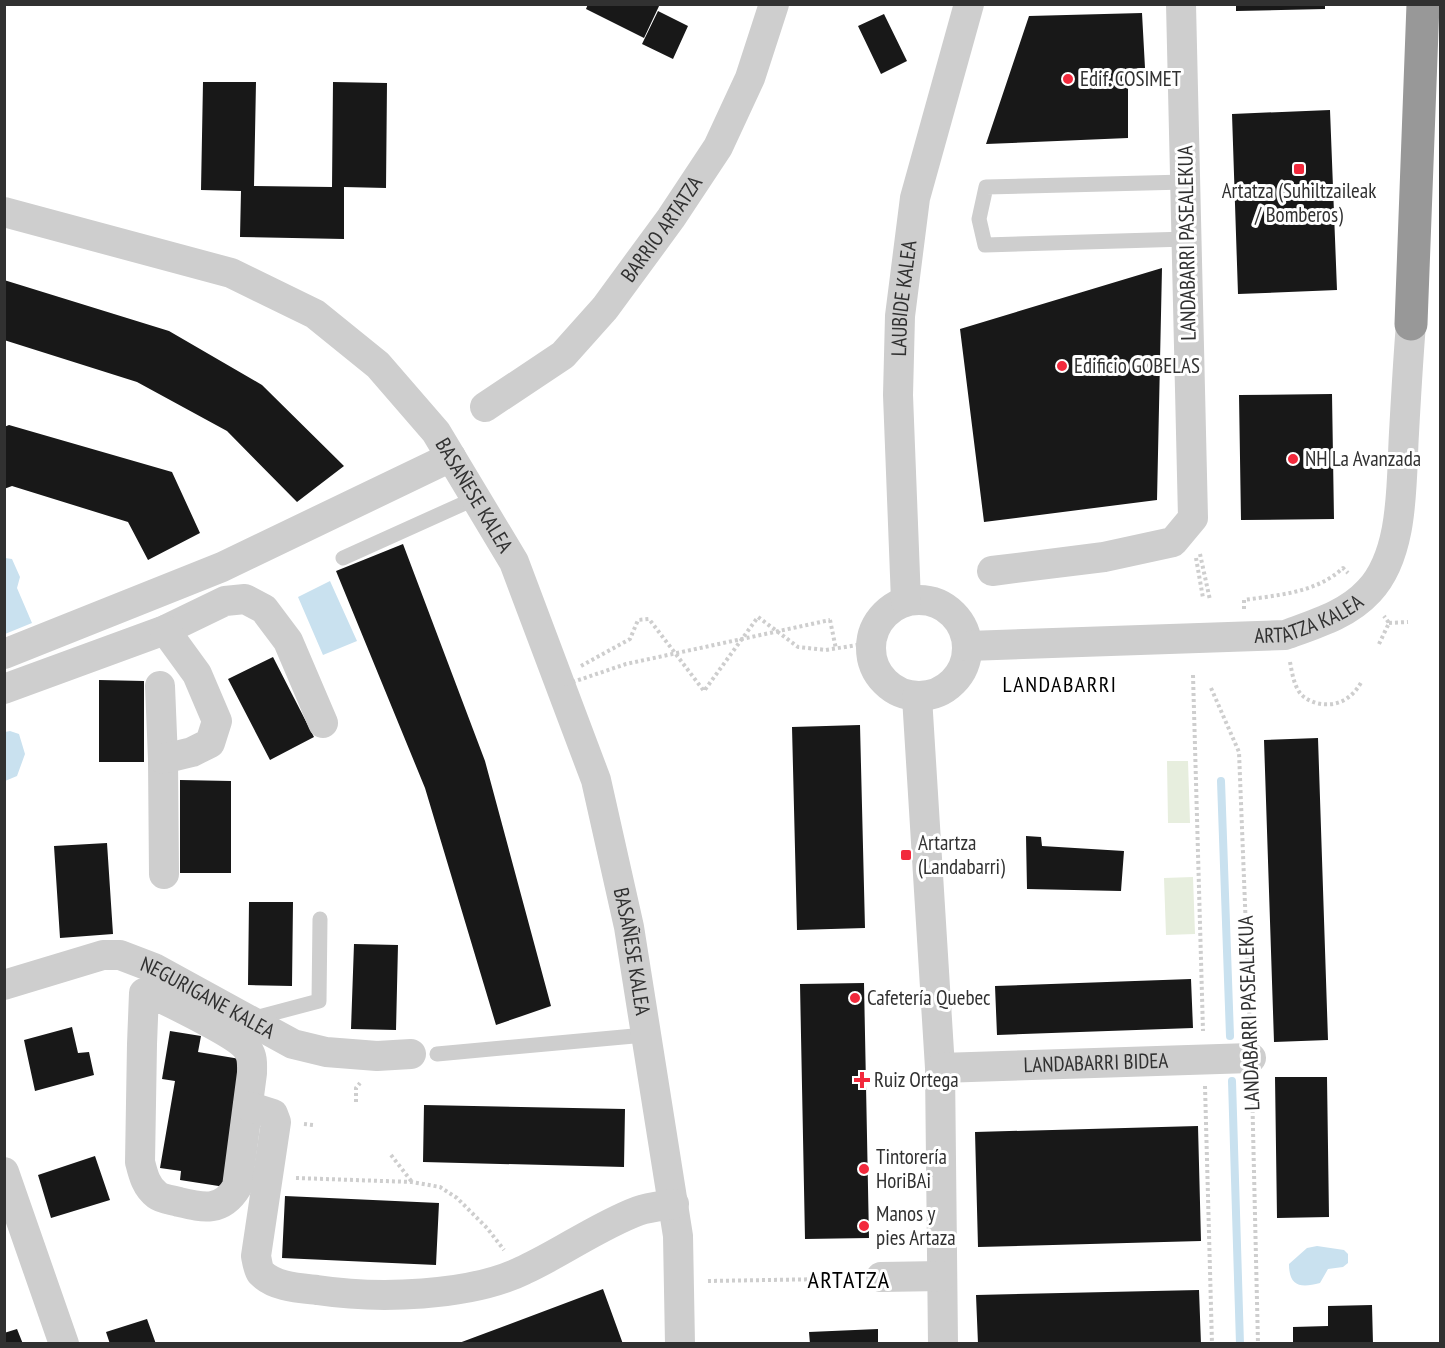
<svg xmlns="http://www.w3.org/2000/svg" width="1445" height="1348" viewBox="0 0 1445 1348" font-family="'PT Sans Narrow',sans-serif">
<style>
.green{fill:#e7eede}
.water{fill:#c9e1ef}
.lines{fill:none;stroke-linecap:round;stroke-linejoin:round}
.stream{stroke:#c9e1ef;stroke-width:8}
.building{fill:#181818}
.path{stroke:#cecece;stroke-width:4;stroke-dasharray:3 3;stroke-linecap:butt}
.lane{stroke:#cecece;stroke-width:15}
.street{stroke:#cecece;stroke-width:30}
.highway{stroke:#989898;stroke-width:33}
.path-bridge{stroke:#cecece;stroke-width:4;stroke-dasharray:3 3;stroke-linecap:butt}
.poi-dot{fill:#f2293c;stroke:#fff;stroke-width:2}
.labels{text-anchor:middle;stroke-width:6;stroke-linejoin:round;paint-order:stroke}
.poi-label{font-size:21px;fill:#313131;stroke:#fff;text-anchor:start}
.street-label{font-size:21px;fill:#313131;stroke:#fff}
.neighbourhood-label{font-size:22px;letter-spacing:1.5px;fill:#000;stroke:#fff}
.quarter-label{font-size:24px;letter-spacing:1.5px;fill:#000;stroke:#fff}
</style>
<rect width="100%" height="100%" fill="#fff"/>
<path class="green" d="M1167,761H1188L1190,823H1168Z
M1193,877L1195,934L1166,935L1164,878Z"/>
<path class="water" d="M5,558L12,559L20,577L17,588L32,623L5,634Z
M330,581L357,641L323,655L298,597Z
M10,731L19,734L25,754L17,776L5,781V732Z
M1317,1246L1344,1250L1348,1254V1263L1343,1267L1328,1269L1320,1283C1301,1288 1289,1287 1289,1264L1307,1248Z"/>
<g class="lines">
<path class="stream" d="M1221,781L1230,1036
M1232,1081L1240,1344"/>
</g>
<path class="building" d="M588,4H660L644,38L586,9Z
M1236,4H1325V9L1236,11Z
M658,11L688,26L673,59L642,44Z
M1142,13L1145,68L1128,69V138L986,144L1029,16Z
M884,14L907,61L881,74L858,26Z
M203,82H256L254,186L332,187L333,82L387,83L386,188L344,187V239L240,237L241,191L201,190Z
M1330,110L1337,290L1238,294L1232,114Z
M1162,268L1157,500L984,522L960,329Z
M4,280L169,331L262,385L344,466L297,502L227,431L137,382L4,340Z
M1332,394L1334,519L1241,520L1239,395Z
M9,425L172,472L200,533L148,560L128,522L12,486L4,489V427Z
M403,544L485,761L551,1006L496,1025L425,788L336,571Z
M273,657L314,737L270,760L228,679Z
M99,680L144,681V762H99Z
M860,725L865,928L797,930L792,727Z
M1318,738L1328,1040L1274,1042L1264,740Z
M180,780L231,781V873H180Z
M1026,836L1041,837L1042,846L1124,851L1121,891L1027,889Z
M107,843L113,934L60,938L54,846Z
M249,902H293L292,986L248,985Z
M354,944L398,945L396,1030L351,1029Z
M1191,979L1193,1028L997,1035L995,986Z
M864,983L869,1238L805,1239L800,984Z
M72,1027L78,1053L89,1052L94,1075L35,1091L24,1040Z
M170,1031L201,1036L198,1052L246,1060L225,1187L180,1180L181,1171L160,1168L175,1081L162,1079Z
M1275,1077H1327L1329,1217L1277,1218Z
M424,1105L625,1109L624,1167L423,1162Z
M1198,1126L1201,1241L978,1247L975,1132Z
M95,1156L110,1200L51,1218L38,1175Z
M285,1196L439,1203L436,1265L282,1258Z
M603,1289L623,1344H459V1343Z
M1199,1290L1201,1344H978L976,1295Z
M1372,1305L1373,1344H1293V1327L1328,1326V1306Z
M147,1319L156,1344H110L106,1332Z
M17,1329L23,1344H4V1333Z
M878,1329V1344H810L809,1332Z"/>
<g class="lines">
<path class="path" d="M1200,554L1210,600
M1196,558L1203,598
M1244,609V600C1278,595 1316,593 1343,568L1348,573
M830,620L836,649
M1389,623L1408,622
M1379,644L1389,623L1384,616
M1290,662C1292,673 1294,685 1300,693C1304,698 1310,701 1316,703C1337,708 1352,699 1362,681
M581,666L630,639L638,620L649,619L704,691L758,617L798,647L826,650L870,643
M1193,675L1203,1031
M1211,688L1239,752L1250,1031
M1205,1086L1212,1344
M1252,1086L1258,1344
M356,1102V1088L360,1083
M304,1124L313,1125
M391,1155L412,1182
M296,1178L412,1182L440,1187L457,1198L487,1228L504,1250
M708,1281L827,1279"/>
<path class="lane" d="M1185,182L986,187L979,219L985,245L1187,239
M343,558L476,498
M251,1019L319,1001L320,919
M437,1054L645,1035"/>
<g class="street">
<path id="s1" d="M4,212L231,273L315,314L378,365L436,432L514,562L596,780L629,927L678,1236L680,1344"/>
<path id="s2" d="M485,407L563,355L605,308L671,218L718,147L750,78L774,4"/>
<path d="M992,571L1104,557L1173,542L1193,518L1181,4"/>
<circle cx="919" cy="648" r="48"/>
<path id="s3" d="M906,601L898,395L900,316L915,198L969,4"/>
<path id="s4" d="M968,646L1285,635C1315,624 1347,615 1369,591C1405,553 1401,481 1404,433C1406,397 1408,360 1411,324"/>
<path d="M4,654L222,567L451,457"/>
<path d="M160,686L163,759L164,874"/>
<path d="M4,689L165,630L225,601L245,599L264,609L288,641L323,723"/>
<path d="M917,697L940,1068L943,1344"/>
<path d="M163,759L192,752L210,743L217,721L197,674L165,630"/>
<path id="s5" d="M4,985L103,955H120L154,968L293,1044L326,1052L377,1056L411,1054"/>
<path d="M144,993L157,996C175,1005 240,1036 248,1050C253,1057 252,1065 252,1073L237,1187C222,1212 204,1208 179,1202C172,1200 162,1199 157,1195C146,1187 143,1174 140,1162L142,1044Z"/>
<path id="s6" d="M940,1068L1251,1058"/>
<path d="M248,1106L273,1114L276,1122L256,1256C257,1261 258,1269 261,1273C275,1287 299,1288 317,1290C377,1299 469,1297 524,1270C563,1252 598,1226 638,1211C649,1207 662,1206 674,1204"/>
<path d="M4,1172L64,1344"/>
<path d="M881,1277L942,1276"/>
</g>
<path class="highway" d="M1411,324L1423,4"/>
<path class="path-bridge" d="M561,686L626,664L830,620"/>
</g>
<g class="poi-dot">
<circle cx="1068" cy="79" r="6"/>
<rect x="1293" y="163" width="12" height="12" rx="3"/>
<circle cx="1062" cy="366" r="6"/>
<circle cx="1293" cy="459" r="6"/>
<rect x="900" y="849" width="12" height="12" rx="3"/>
<circle cx="855" cy="998" r="6"/>
<path d="M859 1071h6v6h6v6h-6v6h-6v-6h-6v-6h6z"/>
<circle cx="864" cy="1169" r="6"/>
<circle cx="864" cy="1226" r="6"/>
</g>
<g class="labels">
<g class="poi-label">
<text x="1080" y="86">Edif. COSIMET</text>
<text x="1299" y="198" text-anchor="middle">Artatza (Suhiltzaileak<tspan x="1299" dy="24">/ Bomberos)</tspan></text>
<text x="1074" y="373">Edificio GOBELAS</text>
<text x="1305" y="466">NH La Avanzada</text>
<text x="918" y="850">Artartza<tspan x="918" dy="24">(Landabarri)</tspan></text>
<text x="867" y="1005">Cafetería Quebec</text>
<text x="874" y="1087">Ruiz Ortega</text>
<text x="876" y="1164">Tintorería<tspan x="876" dy="24">HoriBAi</tspan></text>
<text x="876" y="1221">Manos y<tspan x="876" dy="24">pies Artaza</tspan></text>
</g>
<g class="street-label">
<text dy="7" stroke="none"><textPath href="#s2" startOffset="254">BARRIO ARTATZA</textPath></text>
<text transform="translate(1187 243) rotate(-91)" y="7">LANDABARRI PASEALEKUA</text>
<text dy="7" stroke="none"><textPath href="#s3" startOffset="303">LAUBIDE KALEA</textPath></text>
<text dy="7" stroke="none"><textPath href="#s1" startOffset="572">BASAÑESE KALEA</textPath></text>
<text dy="7" stroke="none"><textPath href="#s4" startOffset="344">ARTATZA KALEA</textPath></text>
<text dy="7" stroke="none"><textPath href="#s1" startOffset="1058">BASAÑESE KALEA</textPath></text>
<text dy="7" stroke="none"><textPath href="#s5" startOffset="218">NEGURIGANE KALEA</textPath></text>
<text transform="translate(1249 1013) rotate(-92)" y="7">LANDABARRI PASEALEKUA</text>
<text dy="7" stroke="none"><textPath href="#s6" startOffset="156">LANDABARRI BIDEA</textPath></text>
</g>
<g class="neighbourhood-label">
<text x="1060" y="692">LANDABARRI</text>
</g>
<g class="quarter-label">
<text x="849" y="1288">ARTATZA</text>
</g>
</g>
<rect width="1445" height="1348" fill="none" stroke="#313131" stroke-width="12"/>
</svg>
